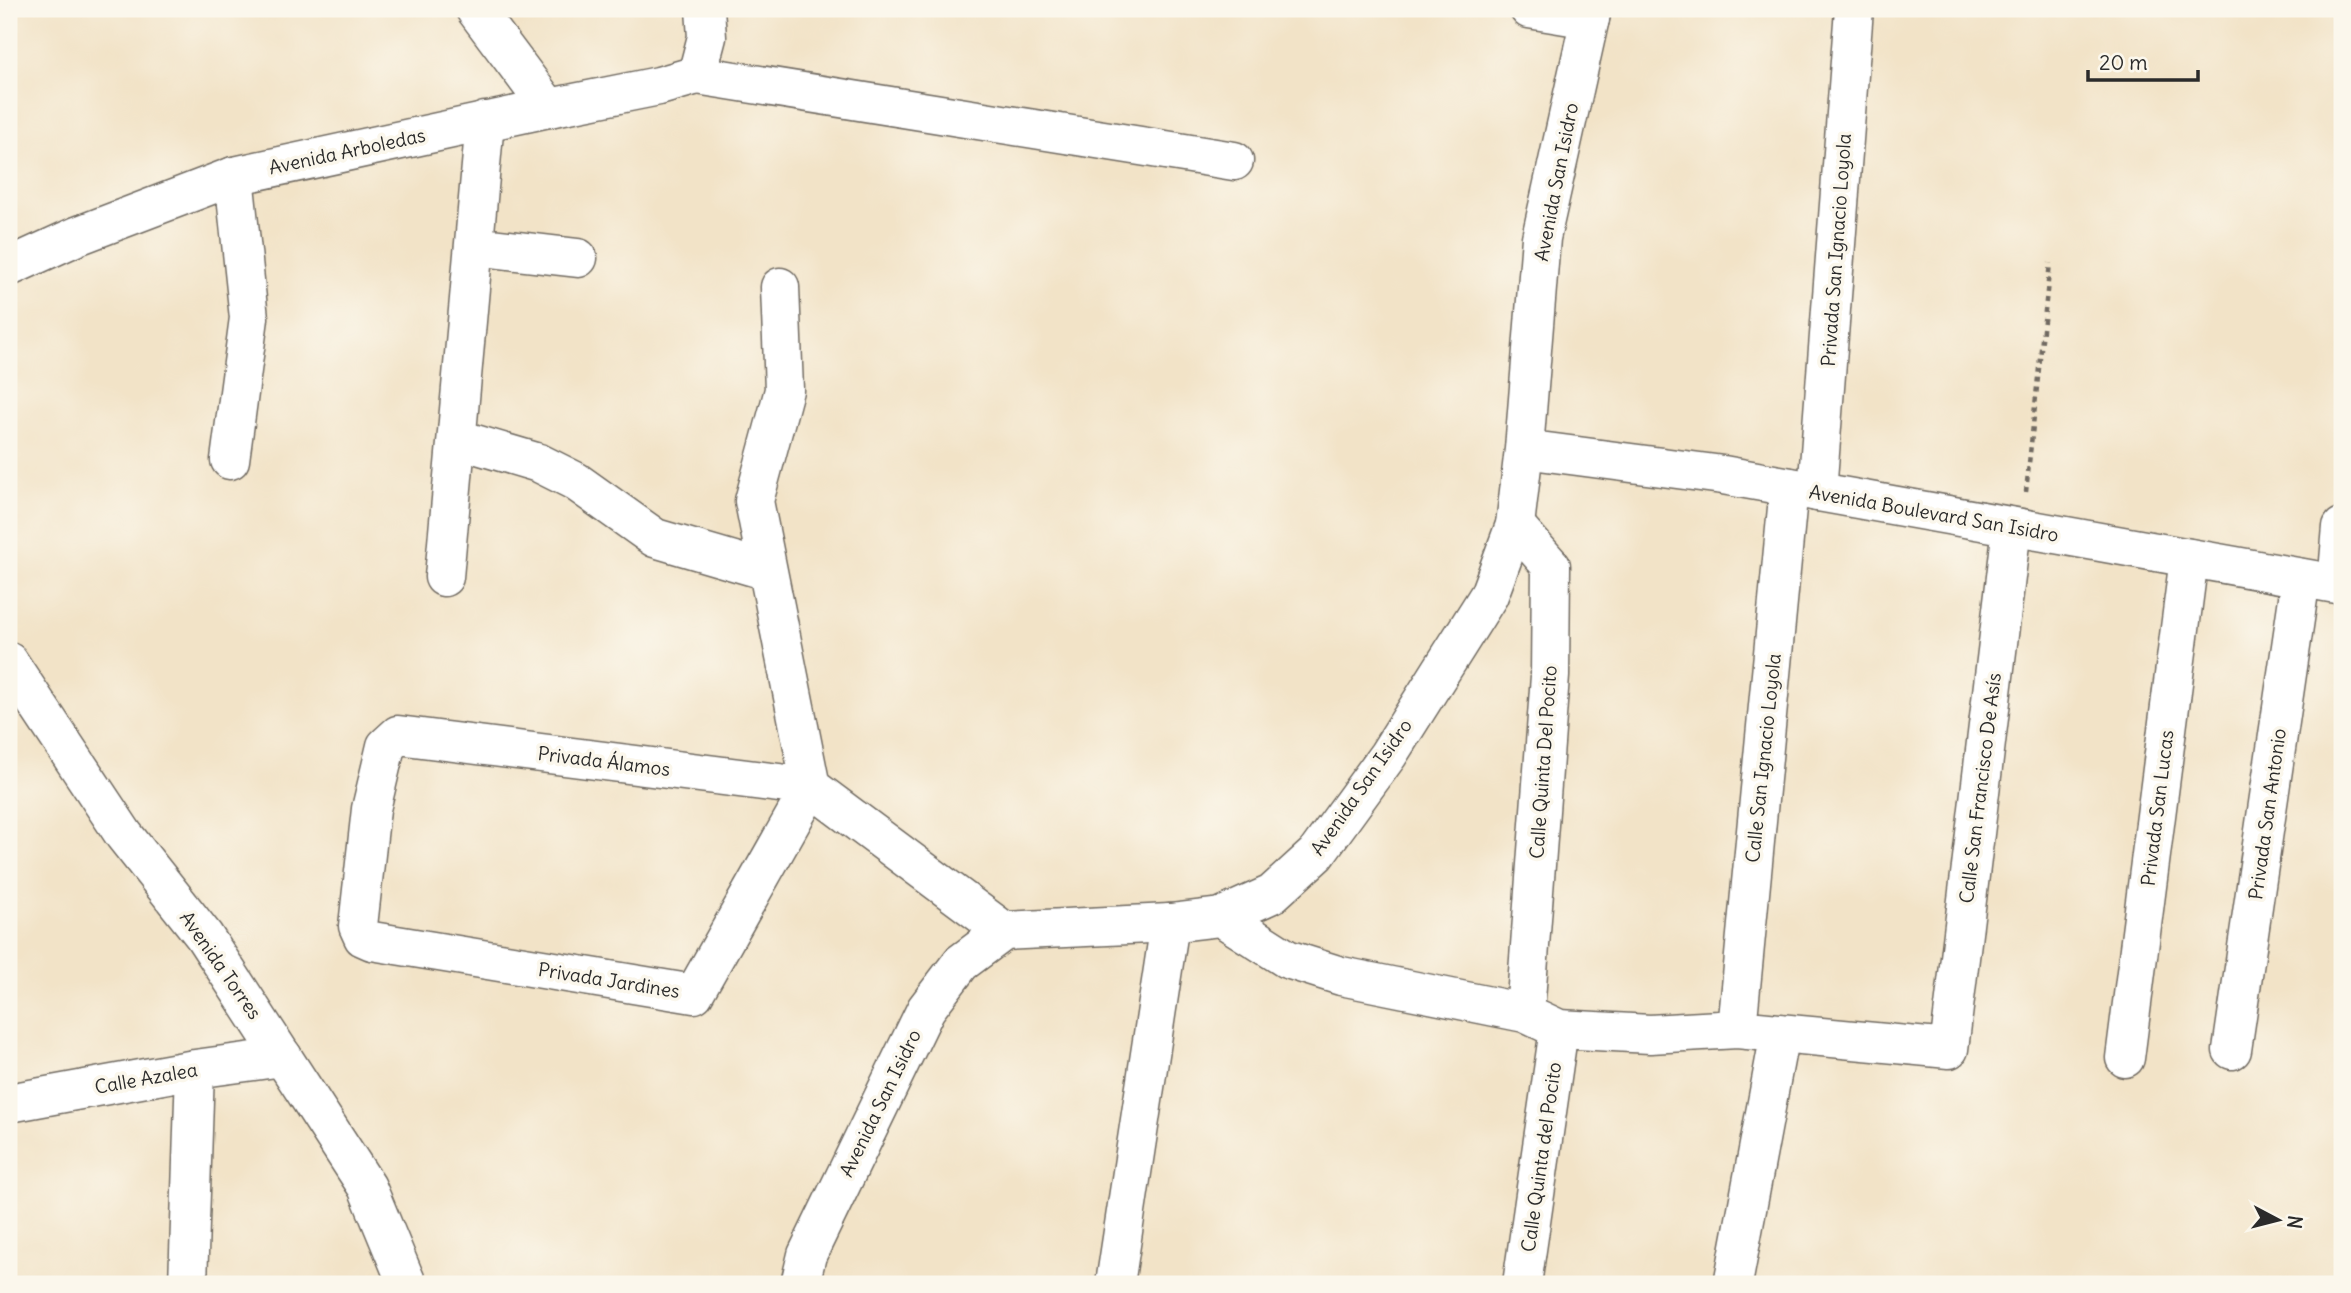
<svg xmlns="http://www.w3.org/2000/svg" width="2351" height="1293" viewBox="0 0 2351 1293" font-family="Delius,sans-serif">
<style>
.lines{fill:none;stroke-linecap:round;stroke-linejoin:round}
.minor-casing{stroke:#716b62;stroke-width:41}
.major-casing{stroke:#716b62;stroke-width:41}
.path{stroke:#716b62;stroke-width:4.5;stroke-dasharray:5 5;stroke-linecap:butt}
.minor{stroke:#fff;stroke-width:38}
.major{stroke:#fff;stroke-width:38}
.labels{text-anchor:middle;stroke-width:7;stroke-linejoin:round;paint-order:stroke}
.street-label{font-size:19px;fill:#2b2b2b;stroke:#fbf7ec}
</style>
<rect width="100%" height="100%" fill="#fbf7ec"/>
<filter id="ink" filterUnits="userSpaceOnUse"><feTurbulence type="fractalNoise" baseFrequency=".0143" numOctaves="2"/><feDisplacementMap in="SourceGraphic" scale="14" xChannelSelector="R" yChannelSelector="G"/><feConvolveMatrix kernelMatrix="1 2 1 2 8 2 1 2 1" color-interpolation-filters="sRGB"/></filter>
<filter id="wash" filterUnits="userSpaceOnUse"><feTurbulence type="fractalNoise" baseFrequency=".00686" numOctaves="4" result="noise"/><feDisplacementMap in="SourceGraphic" scale="28" xChannelSelector="R" yChannelSelector="G"/><feGaussianBlur stdDeviation="1.57" result="paint"/><feColorMatrix in="noise" values="0 0 0 0 0 0 0 0 0 0 0 0 0 0 0 0 0 1.4 0 .05"/><feComposite in="paint" operator="in"/></filter>
<g filter="url(#wash)">
<rect width="100%" height="100%" fill="#f2e3c7"/>
</g>
<g filter="url(#ink)">
<g class="lines">
<defs>
<path id="minor" d="M475,9L549,108
M1529,9L1590,19
M697,75L1234,161
M474,246L578,258
M780,287L784,390L754,501L811,787L1004,931
M458,439L539,463L575,481L655,538L768,571
M230,460L249,318L234,176
M1817,492L1854,9
M1515,525L1551,566L1550,676L1525,1013
M444,577L485,121
M2337,584L2342,527
M398,735L811,787L694,994L372,941L363,937L358,926L371,809L386,746Z
M1221,917L1287,959L1341,976L1525,1013L1559,1029L1650,1034L1737,1029L1949,1049L2012,527
M1737,1029L1789,487
M2232,1050L2301,578
M2125,1058L2189,558
M9,1103L195,1069L283,1057
M188,1284L195,1069
M1115,1284L1170,923
M1522,1284L1559,1029
M1733,1284L1780,1033"/>
<path id="major" d="M9,267L77,236L234,176L549,108L659,86L697,75L707,37L705,9
M1524,449L1723,475L2342,585
M9,662L124,835L204,936L367,1187L407,1284
M800,1284L807,1255L926,1009L961,963L1004,931L1170,923L1221,917L1272,894L1316,854L1388,755L1489,595L1515,525L1524,449L1541,238L1592,9"/>
</defs>
<use href="#minor" class="minor-casing"/>
<use href="#major" class="major-casing"/>
<path class="path" d="M2026,492L2050,263"/>
<use href="#minor" class="minor"/>
<use href="#major" class="major"/>
</g>
</g>
<g class="labels">
<g class="street-label">
<text transform="translate(347 151) rotate(-12)" y="7">Avenida Arboledas</text>
<text transform="translate(1556 182) rotate(-79)" y="7">Avenida San Isidro</text>
<text transform="translate(1836 250) rotate(-86)" y="7">Privada San Ignacio Loyola</text>
<text transform="translate(1934 513) rotate(10)" y="7">Avenida Boulevard San Isidro</text>
<text transform="translate(1763 758) rotate(-84)" y="7">Calle San Ignacio Loyola</text>
<text transform="translate(604 761) rotate(7)" y="7">Privada Álamos</text>
<text transform="translate(1543 762) rotate(-86)" y="7">Calle Quinta Del Pocito</text>
<text transform="translate(1361 787) rotate(-55)" y="7">Avenida San Isidro</text>
<text transform="translate(1980 788) rotate(-83)" y="7">Calle San Francisco De Asís</text>
<text transform="translate(2157 808) rotate(-83)" y="7">Privada San Lucas</text>
<text transform="translate(2267 814) rotate(-82)" y="7">Privada San Antonio</text>
<text transform="translate(221 965) rotate(55)" y="7">Avenida Torres</text>
<text transform="translate(609 980) rotate(9)" y="7">Privada Jardines</text>
<text transform="translate(146 1078) rotate(-10)" y="7">Calle Azalea</text>
<text transform="translate(880 1103) rotate(-64)" y="7">Avenida San Isidro</text>
<text transform="translate(1541 1157) rotate(-82)" y="7">Calle Quinta del Pocito</text>
</g>
</g>
<rect width="2351" height="1293" fill="none" stroke="#fbf7ec" stroke-width="35"/>
<g transform="translate(2278 1220) rotate(97)" stroke="#fbf7ec" stroke-width="5" paint-order="stroke">
<path d="M0-5L12 26L0 18L-12 26Z" fill="#2b2b2b"/>
<text y="-10" font-size="19" font-weight="bold" text-anchor="middle" fill="#2b2b2b">N</text>
</g>
<path d="M2088 70v10h110v-10" fill="none" stroke="#2b2b2b" stroke-width="3.5"/>
<text x="2099" y="70" font-size="21" fill="#2b2b2b" stroke="#fbf7ec" stroke-width="5" paint-order="stroke">20 m</text>
</svg>
